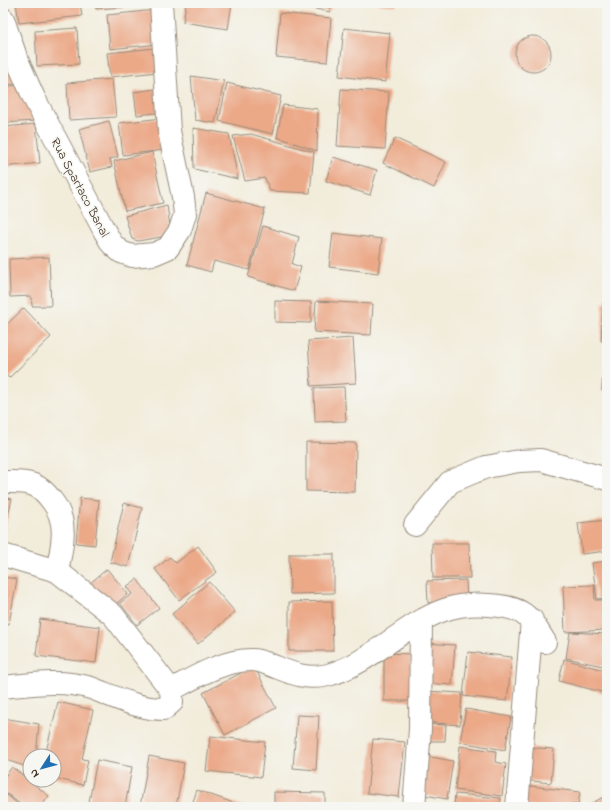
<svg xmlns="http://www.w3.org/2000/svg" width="610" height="810" viewBox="0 0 610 810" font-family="'Indie Flower',sans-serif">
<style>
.building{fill:#eba988}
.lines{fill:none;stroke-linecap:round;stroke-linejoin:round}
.minor-casing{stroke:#968b7c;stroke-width:24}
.minor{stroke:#fff;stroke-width:22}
.labels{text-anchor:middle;stroke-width:3.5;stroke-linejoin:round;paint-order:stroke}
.street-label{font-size:13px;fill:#3b2a1e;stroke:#f6f6f2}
</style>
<rect width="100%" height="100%" fill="#f6f6f2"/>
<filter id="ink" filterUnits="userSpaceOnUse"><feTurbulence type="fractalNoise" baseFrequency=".025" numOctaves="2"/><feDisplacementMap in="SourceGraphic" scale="8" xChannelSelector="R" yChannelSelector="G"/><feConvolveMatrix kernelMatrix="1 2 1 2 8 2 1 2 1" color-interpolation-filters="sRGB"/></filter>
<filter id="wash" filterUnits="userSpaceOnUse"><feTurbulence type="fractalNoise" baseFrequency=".012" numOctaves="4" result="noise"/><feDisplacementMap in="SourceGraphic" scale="16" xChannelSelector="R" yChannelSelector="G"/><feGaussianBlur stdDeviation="0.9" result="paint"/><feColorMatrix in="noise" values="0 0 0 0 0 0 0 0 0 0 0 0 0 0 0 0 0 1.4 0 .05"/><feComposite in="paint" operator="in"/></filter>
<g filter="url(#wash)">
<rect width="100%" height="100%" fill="#f2ecda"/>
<g id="blocks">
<path class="building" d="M16,3H80L82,16L19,23Z
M95,3H153V5L96,9Z
M186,3H232L228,29L183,22Z
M287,3H331L330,12Z
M379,3H396V6L379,4Z
M156,10L159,44L110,49L107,15Z
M280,13L331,18L327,62L276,57Z
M77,28L79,64L37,66L35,31Z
M344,28L390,33L385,82L339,76Z
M515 54a18 18 0 1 1 36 0a18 18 0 1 1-36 0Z
M3,47L15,84L3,85Z
M155,48L158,72L110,77L107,53Z
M191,76L224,81L215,123L195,120Z
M112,79L116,117L69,120L67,83Z
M227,83L281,96L273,134L219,121Z
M19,85L36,121L3,123V87Z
M162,88L166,112L137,115L134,92Z
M341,89L389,92L385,149L337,146Z
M283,105L318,109L317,151L277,137Z
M162,118L165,150L123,155L119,123Z
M109,121L118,157L110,159L112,167L90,172L79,129Z
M36,124L40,163L3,167V127Z
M193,128L229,134L238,179L194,169Z
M251,134L314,152L310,193L270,191L265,178L245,181L233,136Z
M395,138L446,162L434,188L383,163Z
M152,152L163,203L125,211L114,161Z
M333,157L377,170L370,195L326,181Z
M206,193L265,209L249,270L214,261L211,272L187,265Z
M167,205L170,227L161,237L138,241L132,239L125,216Z
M263,226L299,237L292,264L301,267L294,291L248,277Z
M333,233L382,239L378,273L329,267Z
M49,257L51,306H32L31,296L10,297L9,259Z
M275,301L311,302V323L275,322Z
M316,301L373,304L371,335L314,332Z
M603,302H607V342L601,341Z
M24,308L51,337L9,378L3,372V328Z
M353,338L356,383L311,386L308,341Z
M603,376H607V391H602Z
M344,387L346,421L315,422L314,388Z
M306,442L356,443L355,492L306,491Z
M3,497L12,499L4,533H3Z
M80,498L99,500L95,545L76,543Z
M124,503L142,508L128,567L110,562Z
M607,520V551L582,554L578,523Z
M432,543H469L470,578H433Z
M198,546L217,572L179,600L155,569L170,557L176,563Z
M289,554H334V593L290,594Z
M607,561V598L597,599L592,563Z
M107,569L128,594L110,609L89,584Z
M3,577L17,579L9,624L3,623Z
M137,579L159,608L137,625L120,603L132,594L126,587Z
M466,580L467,602L428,603L427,581Z
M209,582L235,612L198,644L172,614Z
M594,585L595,600H606L607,601V630L565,632L563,586Z
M332,601L333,651H289V602Z
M40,619L100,627L96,663L36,656Z
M570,632L607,634V667L566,658Z
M425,643L455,645L452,685L422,683Z
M468,652L512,657L507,701L463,696Z
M384,653L411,654V701H384Z
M564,659L607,671V685L605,693L559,681Z
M254,666L276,708L225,735L203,693Z
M425,691L462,693L460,725L423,722Z
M58,702L93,710L82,759L88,760L83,785L54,778V756H45Z
M466,709L511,717L505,750L460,742Z
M297,715L319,716L316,770L293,768Z
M3,718L39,724L36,756H30V768L6,760L3,758Z
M429,724L446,725L445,741H428Z
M210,736L265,742L261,777L206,771Z
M373,739L405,742L399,797L367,793Z
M460,746L496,751L495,762L506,764L502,796L455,790Z
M524,747L554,749L551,783L522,780Z
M149,756L184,763L176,807H140Z
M426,756L453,761L447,799L419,794Z
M97,760L132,767L125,807H88Z
M12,767L49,796L41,807H24L3,791V779Z
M522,785L580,792L578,805L570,804V807H520Z
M197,790L245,807H191Z
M274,792L325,793V807H274Z
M6,794L21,807H3V797Z
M455,794L501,798L500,807H454Z
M607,795V807H585Z
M426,805L442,806V807H426Z"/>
</g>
</g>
<g filter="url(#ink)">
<use href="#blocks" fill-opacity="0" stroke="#968b7c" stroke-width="1"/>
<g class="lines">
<defs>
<path id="minor" d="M3,19L17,60L34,98L105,232L112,244L121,252L132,256L154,254L168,248L180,230L185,214L183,197L169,131L161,3
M3,482C12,482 25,481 34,485C41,488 47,494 52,501C69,522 62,547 57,571
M415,525L450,482L486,467L519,461L541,460L607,479
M3,555L57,571L113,615L171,690L172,702L164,709C138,709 115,697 91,688C63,679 32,684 3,687
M171,690C195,677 223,660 252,660C260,660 268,664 276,667C293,674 309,680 328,675C372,663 402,625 444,610C458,605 475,604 489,605C523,607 528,614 545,642
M414,807L420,729L421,622
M517,807L532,620"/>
</defs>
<use href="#minor" class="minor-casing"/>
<use href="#minor" class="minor"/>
</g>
</g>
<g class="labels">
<g class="street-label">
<text transform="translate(81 187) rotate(62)" y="5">Rua Spartaco Banal</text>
</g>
</g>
<rect width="610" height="810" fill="none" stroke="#f6f6f2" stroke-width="16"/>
<g transform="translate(42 768) rotate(234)"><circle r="19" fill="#f6f6f2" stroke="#aba49d"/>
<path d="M0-3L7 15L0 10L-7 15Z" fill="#1f6fb2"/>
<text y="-6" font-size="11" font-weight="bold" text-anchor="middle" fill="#3b2a1e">N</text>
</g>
</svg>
